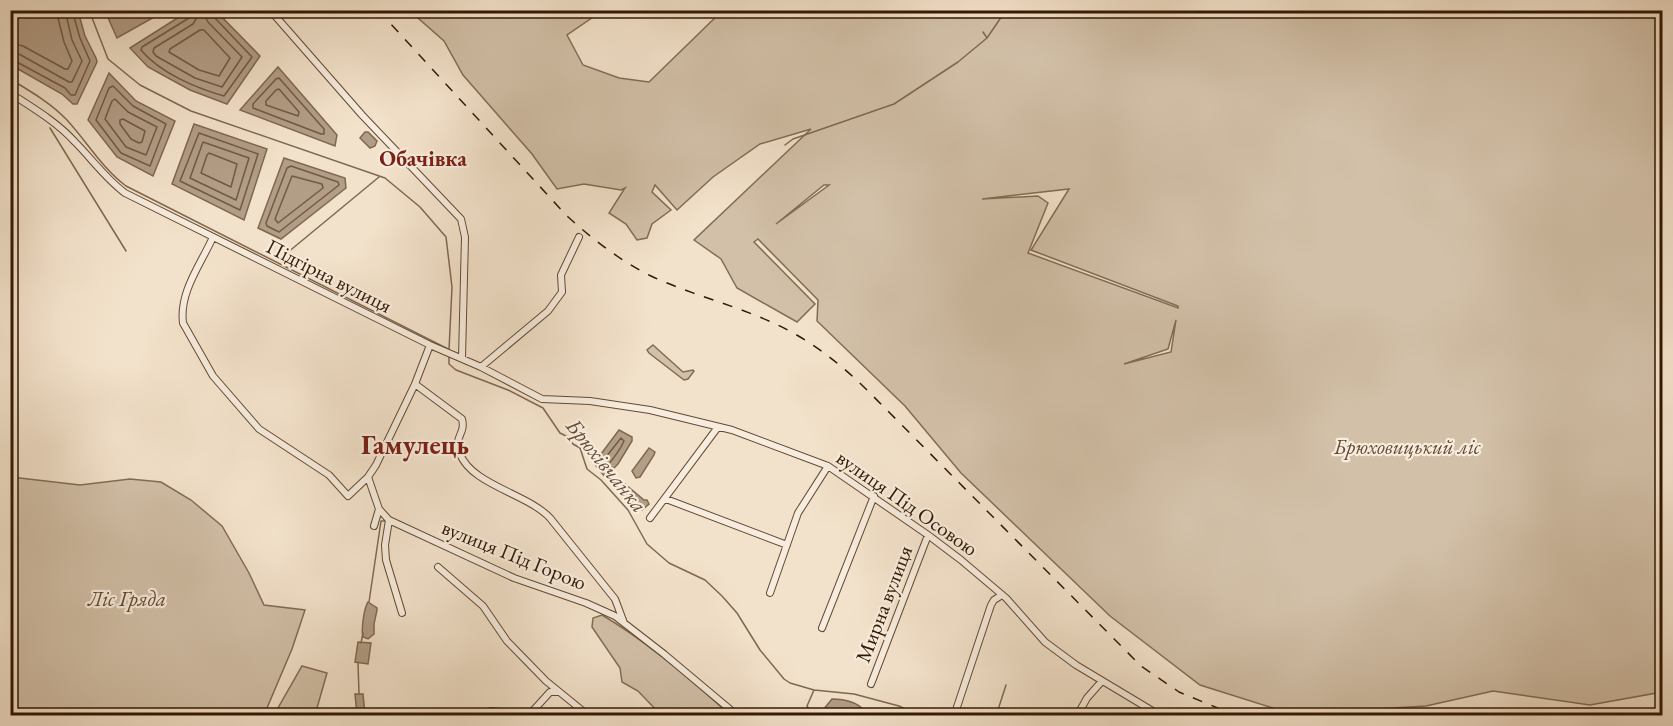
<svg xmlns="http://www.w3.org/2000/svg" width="1673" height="726" viewBox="0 0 1673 726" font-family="'EB Garamond',serif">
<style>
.green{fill:#d2c0a8;stroke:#826c54;stroke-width:1.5;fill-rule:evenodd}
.water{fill:#b29d86;stroke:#7f6850;stroke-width:1.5}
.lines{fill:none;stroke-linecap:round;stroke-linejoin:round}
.shore{stroke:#725a43;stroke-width:1.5}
.stream{stroke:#7f6850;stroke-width:1.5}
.minor-casing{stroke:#634a33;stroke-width:8}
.minor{stroke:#f7ecdd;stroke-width:6}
.rail{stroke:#331800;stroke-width:1.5;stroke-dasharray:10 10;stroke-linecap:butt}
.labels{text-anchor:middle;stroke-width:4.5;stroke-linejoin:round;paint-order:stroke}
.street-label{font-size:21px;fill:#331800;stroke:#f7ecdd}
.park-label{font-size:21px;font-style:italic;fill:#634a32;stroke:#f7ecdd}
.neighbourhood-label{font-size:22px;font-weight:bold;fill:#7a1f14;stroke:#f7ecdd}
.water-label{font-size:22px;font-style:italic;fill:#664d36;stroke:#f7ecdd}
.district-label{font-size:27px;font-weight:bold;fill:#7a1f14;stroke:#f7ecdd}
</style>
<rect width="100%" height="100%" fill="#f3e2cb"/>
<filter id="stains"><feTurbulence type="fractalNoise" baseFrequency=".00333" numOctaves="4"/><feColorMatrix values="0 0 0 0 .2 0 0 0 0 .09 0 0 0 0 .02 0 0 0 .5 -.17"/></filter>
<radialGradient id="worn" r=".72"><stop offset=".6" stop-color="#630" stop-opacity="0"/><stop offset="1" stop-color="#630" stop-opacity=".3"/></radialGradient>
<path class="green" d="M410,11H602L567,35L583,65L619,78L649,82L722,11H1662V692L1590,705L1493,691L1426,706L1292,714L1200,685L1110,616L961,473L905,406L817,321L818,300L758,239L754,242L815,304L797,322L737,288L721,259L694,240L811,129L760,144L713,177L677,210L655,185L652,192L671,210L652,224L647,238L637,240L626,224L609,213L625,188L621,190L584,184L557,189L532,154L463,75L444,41ZM824,185H829L776,224ZM1069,189L1031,250L1178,306V308L1028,253L1048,203L1038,196L982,199ZM1176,320L1171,352L1124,364L1168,349Z
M653,345L683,372L693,370L694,371L688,379L684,380L649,353L647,350Z
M11,477L80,485L130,479L161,482L191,500L222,526L249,573L264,605L305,610L292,649L264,715H11Z
M602,615C648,642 691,679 730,715H661L638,691L622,682L620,668L592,627L593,618Z
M302,666L327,673L315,715H274Z"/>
<path class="water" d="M11,10L78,11L85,36L96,58L97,62L77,104H73L62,94L11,65Z
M190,10L216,11L260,56L227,104L190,90L148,67L130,48Z
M105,11H165L117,38Z
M278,67L337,135L335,146L240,110Z
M109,73L136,101L175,121L153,176L117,157L88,120Z
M194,124L267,149L244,220L172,184Z
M365,132H368L377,141L375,146L370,148L360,138Z
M284,158L345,178L346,188L281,239L258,228Z
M619,430L632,437V441L618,464L605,477L596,466L595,462Z
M649,448L655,452L654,455L640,477L636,478L632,471Z
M625,484L644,500H647L649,504L642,510L621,489Z
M368,602L377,608V610L374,624V634L368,639L363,637C361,630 364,608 368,602Z
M358,642L371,643L368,664L355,662Z
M355,694H363L365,715H357Z
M832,699C844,699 856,701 865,711V715H827L823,710Z"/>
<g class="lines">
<path class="shore" d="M192,10L189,18L142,47L141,50C160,73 196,88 224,96L252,57L214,17L212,10
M203,13L208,22L242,57L222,87L195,78L156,56L153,52L154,48L193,24L199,14Z
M200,30H204L230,58L219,76L199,70L169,52L170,49Z
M10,43L23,46L65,69H68L72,61L64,42L56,10
M10,52L19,54L69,82H72L82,61L72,40L65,10
M10,60L15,61L65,88L71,95H75L90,61L80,38L72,10
M279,78L324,129V134H321L253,108V104L276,79Z
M113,86L133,106L166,124L150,166L121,153L96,120L109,88Z
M279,89L299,112L298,116L266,105V101L276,90Z
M115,99L128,112L157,127L146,155L126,147L105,119L112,101Z
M120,120L123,119L145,131L142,142L139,143L131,139L120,124Z
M199,133L258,154L240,210L180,181Z
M203,142L249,158L236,200L190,178Z
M209,153L237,164L231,187L201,173L207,155Z
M291,166L338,182L339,185L279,232L267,226L266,223L287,168Z
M292,176L322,184L323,188L278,223L275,219Z
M621,438L624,441C620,450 614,458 607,466H604L602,462Z"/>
<path class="stream" d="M89,10L108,59L140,85L191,111L385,178L420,207L446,237L452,287L449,350
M983,32L987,38
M10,79C30,91 51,103 67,120C88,143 102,168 126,186L448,349
M50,128L126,251
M785,145L793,139L894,104L958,62L987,38L1006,10
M287,253L379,177
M449,355V364L456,370L508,390L543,408L560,433L568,437L573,444L580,448L587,469L601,480L628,510L647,544L669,563L705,580L722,596L737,613L760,650L784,679L790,683L814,690L854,694L899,706L920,716
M369,602L381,521H385
M361,643L363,633
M358,663L359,694
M813,716L807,706L814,690
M996,716L1006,685"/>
<defs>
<path id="minor" d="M270,10L362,115L461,219L465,237L462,358
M10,93C33,108 57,122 75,142C92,159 105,178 125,193L430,345L481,367L542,399L590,401L650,410L732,430L828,466L928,535L961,560L1006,598L1045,642L1076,665L1161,716
M213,237C201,264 179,292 183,323L213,376L259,429L329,475L348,496L368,477
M481,367L548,311L562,292L561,275L579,237
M415,384L462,419C466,435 453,435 460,454C472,485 528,494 550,518L615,599L624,623
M666,499L787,545
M379,509L389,520L514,578L586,603L615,616L664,654L738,716
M650,518L718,427
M389,520L385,545L386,560L402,613
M374,526L379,509L368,477L376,465L415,384L430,345
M438,567L483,606L507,641L546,681L589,716
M770,593L798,513L828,466
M822,628L874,496
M871,684L928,535
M491,711L530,714L550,692H558
M954,716L991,605L994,600L1002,595
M1077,716L1087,698L1102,681"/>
</defs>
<use href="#minor" class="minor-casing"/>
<use href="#minor" class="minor"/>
<path class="rail" d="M378,10L566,215C592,239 619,260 651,276C698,298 749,308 795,334C823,350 847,370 870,393L1141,666L1179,692L1237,716"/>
</g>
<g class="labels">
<g class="street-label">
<text transform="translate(329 276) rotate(27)" y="7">Підгірна вулиця</text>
<text transform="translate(907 503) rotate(35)" y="7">вулиця Під Осовою</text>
<text transform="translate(514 555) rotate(22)" y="7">вулиця Під Горою</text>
<text transform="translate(884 604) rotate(-69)" y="7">Мирна вулиця</text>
</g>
<g class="park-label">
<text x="1407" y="454">Брюховицький ліс</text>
<text x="127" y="606">Ліс Гряда</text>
</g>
<g class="neighbourhood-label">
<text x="423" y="166">Обачівка</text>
</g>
<g class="water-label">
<text transform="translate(607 465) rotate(51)" y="8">Брюхівчанка</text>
</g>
<g class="district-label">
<text x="415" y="454">Гамулець</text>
</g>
</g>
<rect width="1673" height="726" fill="none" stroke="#f3e2cb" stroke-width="36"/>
<rect x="12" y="12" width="1649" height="702" fill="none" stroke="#331800" stroke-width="3"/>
<rect x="18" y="18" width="1637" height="690" fill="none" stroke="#331800" stroke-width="1.5"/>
<rect width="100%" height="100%" filter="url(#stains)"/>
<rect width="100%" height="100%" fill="url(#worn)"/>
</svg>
